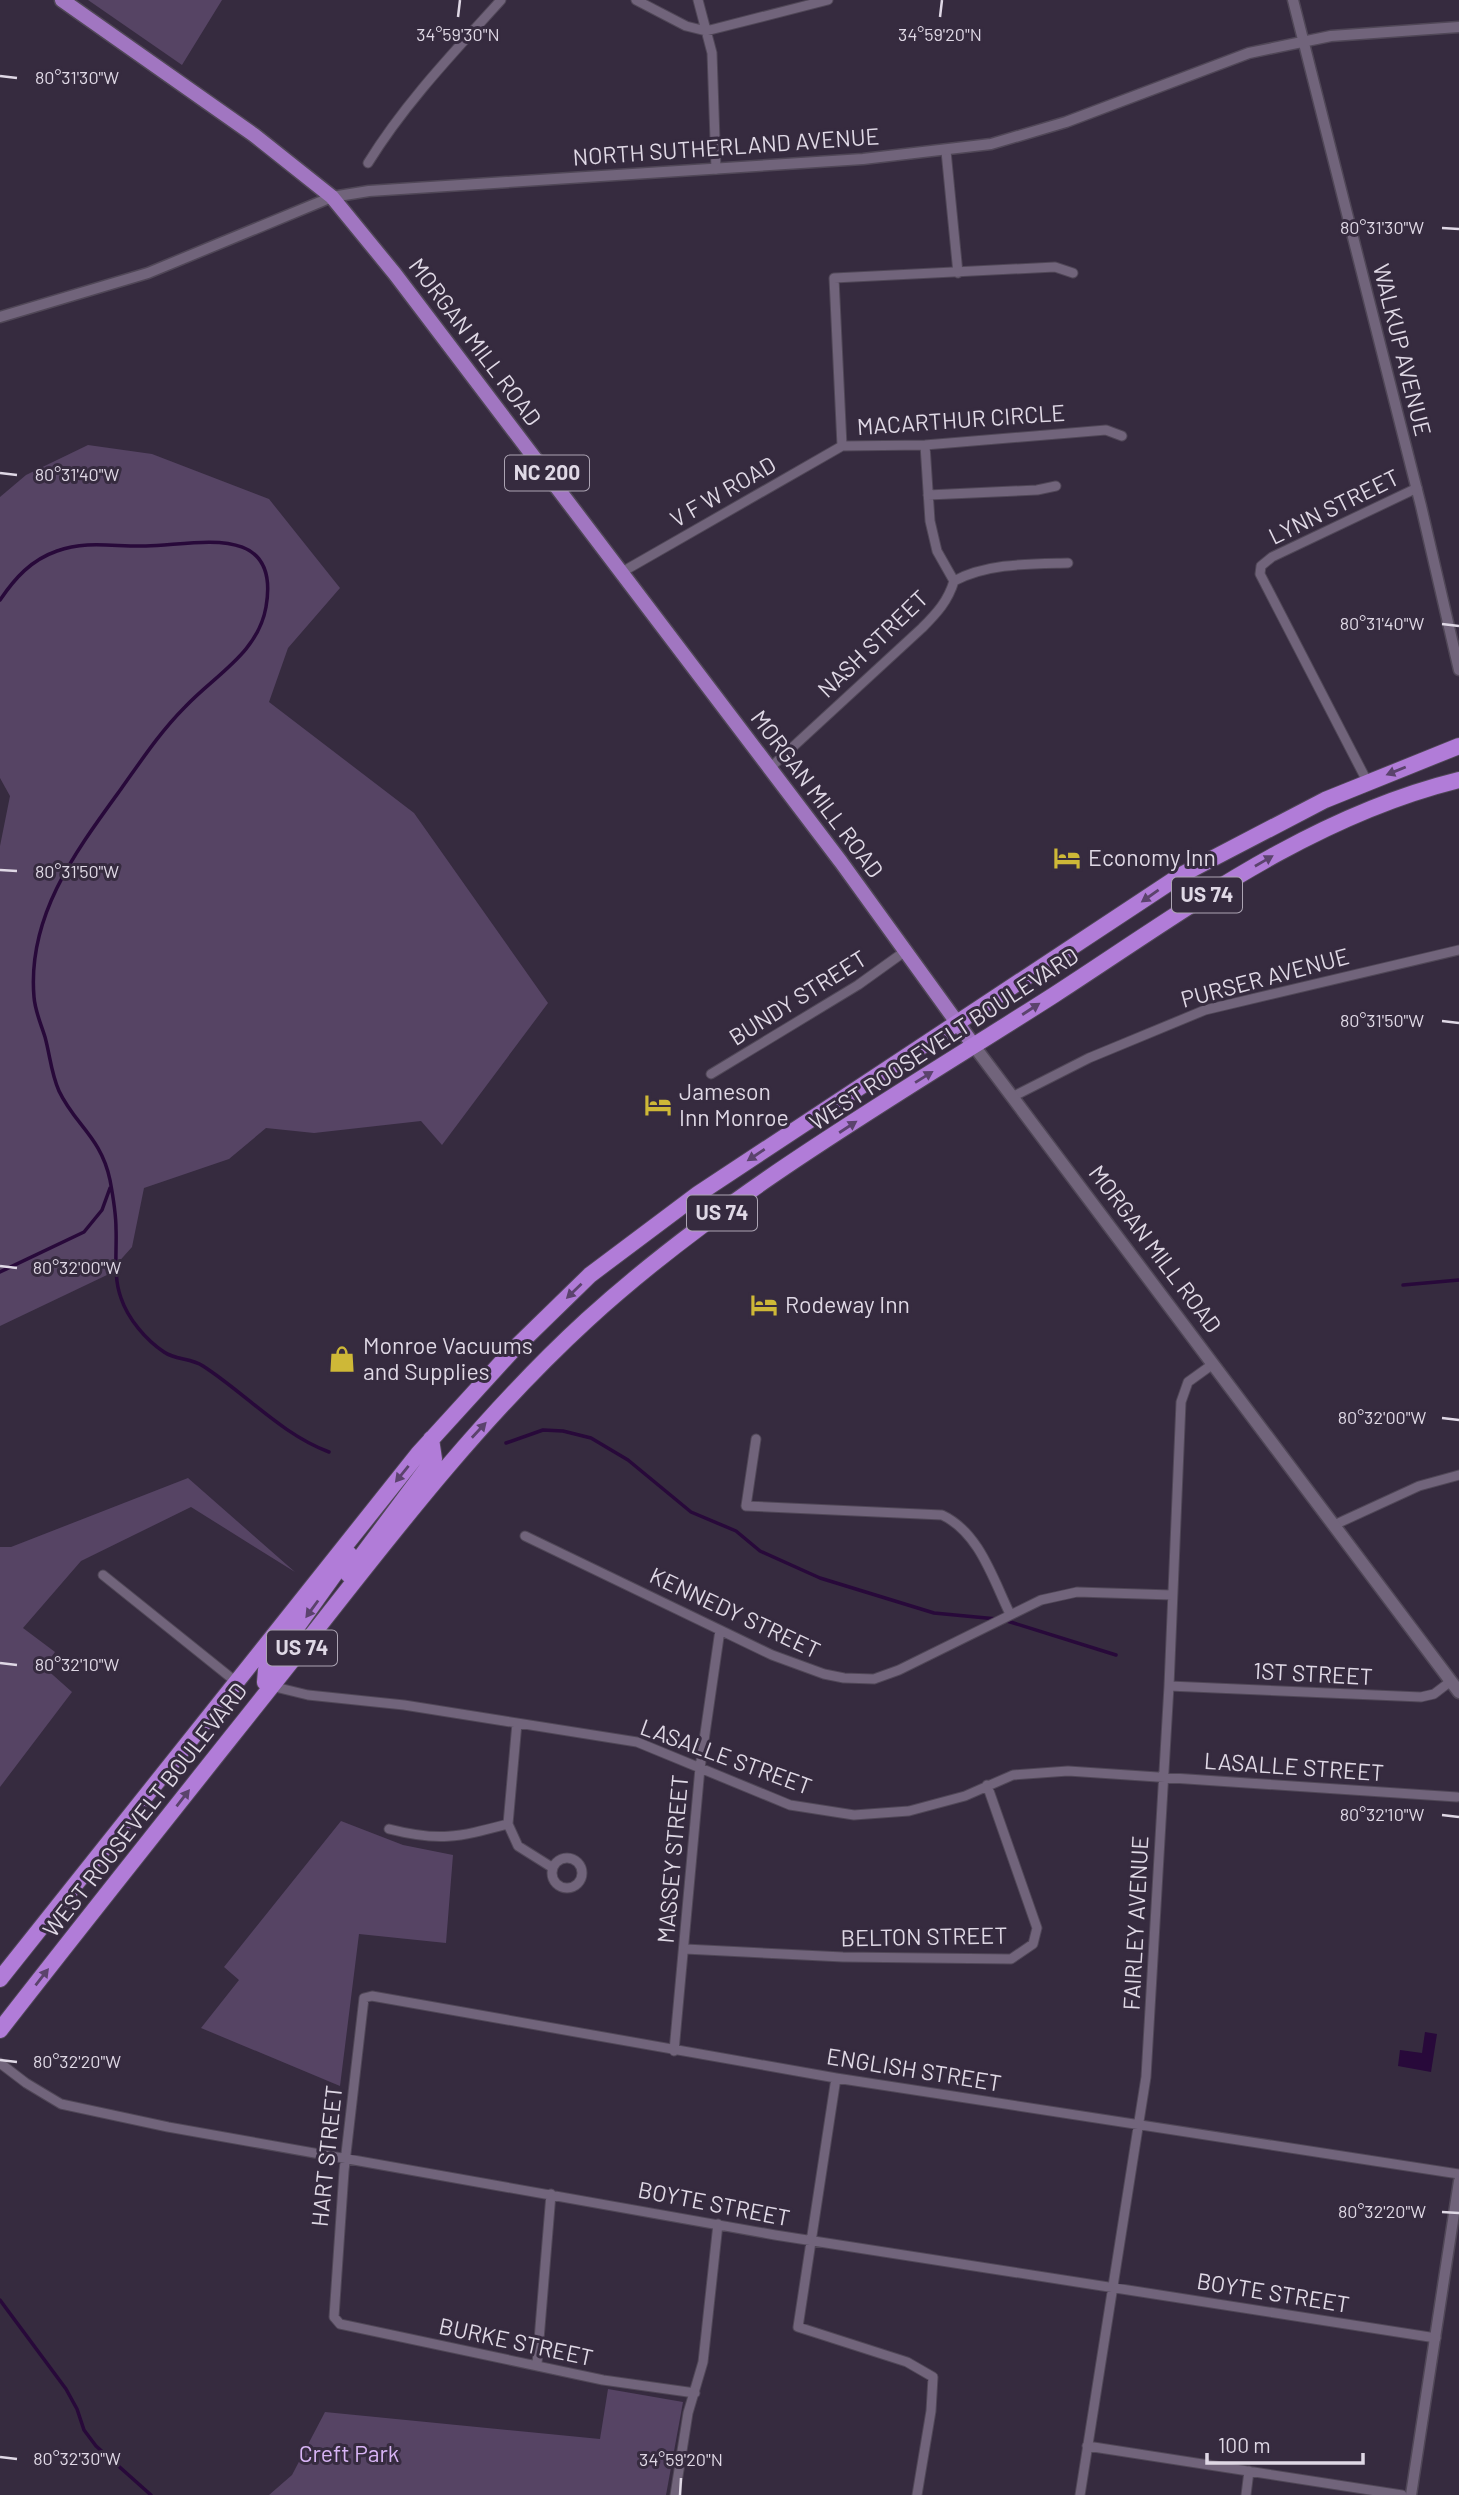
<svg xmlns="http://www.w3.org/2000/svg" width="1459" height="2495" viewBox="0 0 1459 2495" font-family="Barlow,sans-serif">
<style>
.green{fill:#564464}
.water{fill:#28093a}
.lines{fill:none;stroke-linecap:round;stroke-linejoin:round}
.stream{stroke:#28093a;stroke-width:3.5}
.minor-casing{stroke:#504757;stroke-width:11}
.tertiary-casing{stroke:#504757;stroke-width:13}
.secondary-casing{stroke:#504757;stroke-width:15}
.primary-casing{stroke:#504757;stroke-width:17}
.trunk-casing{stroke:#504757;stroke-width:18}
.minor{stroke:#71647b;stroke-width:9}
.tertiary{stroke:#71647b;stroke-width:10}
.secondary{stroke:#71647b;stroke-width:12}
.primary{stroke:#a176c1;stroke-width:14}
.trunk{stroke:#b17cd8;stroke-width:16}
.oneway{fill:#5b436d}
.ticks{fill:none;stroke:#dfd8e5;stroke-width:2.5}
.labels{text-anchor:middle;stroke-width:6;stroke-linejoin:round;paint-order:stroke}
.shield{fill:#362b3f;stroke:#aca4b3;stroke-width:2}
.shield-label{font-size:21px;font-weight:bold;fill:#dfd8e5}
.street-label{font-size:23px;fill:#dfd8e5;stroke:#362b3f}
.poi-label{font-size:23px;fill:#dfd8e5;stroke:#362b3f;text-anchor:start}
.park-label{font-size:23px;fill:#d8b4f5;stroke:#362b3f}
.ticks-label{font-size:18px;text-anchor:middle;fill:#dfd8e5;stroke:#362b3f;stroke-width:6;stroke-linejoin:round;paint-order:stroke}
</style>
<rect width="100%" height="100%" fill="#362b3f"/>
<path class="green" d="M88,0H222L182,65Z
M88,445L152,454L269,499L340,588L288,648L269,702L414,813L548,1003L442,1145L421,1121L314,1133L266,1128L229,1159L144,1188L132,1247L107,1275L0,1326V846L10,796L0,778V497L26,475Z
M188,1478L295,1572L191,1507L81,1561L23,1628L55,1652L44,1667L72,1692L0,1787V1547H11Z
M341,1821L403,1845L453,1855L446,1943L359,1934L340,2086L201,2028L239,1980L224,1967Z
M608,2389L683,2402L666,2495H269L292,2475L325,2412L600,2439Z"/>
<path class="water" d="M1425,2032L1437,2034L1431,2072L1398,2066L1400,2050L1422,2053Z"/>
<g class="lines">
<path class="stream" d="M0,600C15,578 31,560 57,551C87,540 115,547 146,546C196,545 281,521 266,607C258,653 215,675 185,707C160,732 141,761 121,789C76,851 27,916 34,997C35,1011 41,1024 45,1037C50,1055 51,1073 59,1091C75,1125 101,1137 110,1180C113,1196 116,1213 116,1229C117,1251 113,1277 121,1298C128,1319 146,1340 164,1352C175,1360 191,1358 203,1366C245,1393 281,1434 329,1452
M0,1272L84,1232L102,1210L110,1188
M1403,1285L1459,1280
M506,1443L543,1430L563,1431L591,1438L628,1460L691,1512L736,1531L760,1551L820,1578L934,1613L997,1619
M1004,1620L1116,1655
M0,2300L66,2389L77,2409L84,2430L96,2446L151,2495"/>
<defs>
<path id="minor" d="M636,0L686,26L706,31L828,0
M698,0L712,53L716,169
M946,151L958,273
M368,163C405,103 454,52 501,0
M842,446L834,278L1055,267L1073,273
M928,495L1037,490L1056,486
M622,572L842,446L925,445L1106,430L1122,436
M954,581C988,563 1030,564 1068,563
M771,767L922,628C937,613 948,601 954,581L937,551L930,521L925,445
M1368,783L1260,574L1261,566L1272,557L1417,488
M711,1074L858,985L904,952
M1012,1097L1089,1058L1205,1010L1459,950
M756,1439L746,1506L942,1515C979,1532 993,1579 1010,1614
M1334,1525L1419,1486L1459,1475
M525,1536L772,1655L824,1674L844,1678L874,1679L899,1670L1041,1600L1077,1592L1172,1595
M103,1575L235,1681
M271,1686L308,1695L404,1705L637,1742L790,1805L854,1815L909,1811L965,1796L1013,1775L1068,1771L1457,1797
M1169,1686L1421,1697L1434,1694L1451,1681
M517,1723L508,1824L518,1846L553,1868
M389,1829C440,1842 458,1837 508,1824
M552 1873a15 15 0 1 1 30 0a15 15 0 1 1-30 0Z
M685,1949L843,1957L1011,1959L1033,1944L1037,1928L987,1785
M674,2051L700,1768L720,1630
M0,2063L26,2083L61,2104L168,2127L775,2235L1436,2338
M836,2078L798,2327L907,2362L933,2377L931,2411L917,2495
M537,2364L551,2194
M695,2393L603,2380L340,2324L334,2317L344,2171L364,1998L372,1996L836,2078L1459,2174
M1087,2446L1402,2495
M675,2495L688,2413L703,2362L718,2224
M1080,2495L1146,2077L1169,1686L1181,1402L1188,1382L1213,1364
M1246,2495L1249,2471"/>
<path id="tertiary" d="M1293,0L1421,506L1459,670
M0,317L148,273L332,197L369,191L863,159L991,144L1066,122L1249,53L1331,36L1459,27
M1411,2495L1459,2181"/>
<path id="secondary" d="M974,1046L1459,1692"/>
<path id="primary" d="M62,0L254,135L332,197L395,274L841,862L974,1046"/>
<path id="trunk" d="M348,1574L434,1459L431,1439
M271,1686L265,1682L266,1670L349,1554
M0,1979L418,1454L512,1351L590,1275L698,1194L1181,875L1325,800L1459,746
M0,2030C98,1904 198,1779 298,1653C389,1537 478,1420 587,1320C726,1193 896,1096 1054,995C1182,912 1308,817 1459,780"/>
</defs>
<use href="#minor" class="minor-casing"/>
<use href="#tertiary" class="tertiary-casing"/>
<use href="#secondary" class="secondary-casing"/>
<use href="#primary" class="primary-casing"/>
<use href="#trunk" class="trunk-casing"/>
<use href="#minor" class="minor"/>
<use href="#tertiary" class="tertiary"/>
<use href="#secondary" class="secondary"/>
<use href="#primary" class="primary"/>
<use href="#trunk" class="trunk"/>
</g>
<defs><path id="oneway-solid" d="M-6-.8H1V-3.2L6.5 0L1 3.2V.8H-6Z" transform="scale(1.75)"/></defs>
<g class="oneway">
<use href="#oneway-solid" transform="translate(1396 771) rotate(158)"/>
<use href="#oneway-solid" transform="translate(1264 861) rotate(-30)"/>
<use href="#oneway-solid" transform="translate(1150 896) rotate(145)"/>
<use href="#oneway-solid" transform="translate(1031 1009) rotate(-33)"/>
<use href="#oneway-solid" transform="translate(924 1077) rotate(-32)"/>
<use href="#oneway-solid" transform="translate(848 1127) rotate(-33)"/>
<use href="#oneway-solid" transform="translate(756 1155) rotate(146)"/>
<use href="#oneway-solid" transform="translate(574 1291) rotate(136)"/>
<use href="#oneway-solid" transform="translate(479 1430) rotate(-47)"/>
<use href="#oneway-solid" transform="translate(402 1474) rotate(129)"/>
<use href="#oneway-solid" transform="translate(312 1609) rotate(126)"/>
<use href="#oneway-solid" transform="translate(183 1798) rotate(-52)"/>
<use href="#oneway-solid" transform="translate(42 1977) rotate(-52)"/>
</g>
<path class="ticks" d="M458,17L460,0M940,17L942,0M0,76L17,78M1442,228L1459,229M0,473L17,475M1442,624L1459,626M0,870L17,871M1442,1021L1459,1023M0,1266L17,1268M1442,1418L1459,1420M0,1663L17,1665M1442,1815L1459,1817M0,2060L17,2062M1442,2212L1459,2213M0,2457L17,2459M680,2495L681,2478"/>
<defs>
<symbol id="hotel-bare" viewBox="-9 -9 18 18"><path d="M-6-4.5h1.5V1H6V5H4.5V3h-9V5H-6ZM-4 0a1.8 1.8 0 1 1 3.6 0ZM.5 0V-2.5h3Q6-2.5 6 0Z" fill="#ceb837" stroke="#362b3f" stroke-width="2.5" paint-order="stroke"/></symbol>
<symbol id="shop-bare" viewBox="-9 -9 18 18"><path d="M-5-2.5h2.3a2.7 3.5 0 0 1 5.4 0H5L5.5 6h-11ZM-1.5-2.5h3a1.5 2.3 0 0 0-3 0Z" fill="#ceb837" stroke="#362b3f" stroke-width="2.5" paint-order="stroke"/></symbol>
</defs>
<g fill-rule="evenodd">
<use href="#hotel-bare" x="1048" y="839" width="38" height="38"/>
<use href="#hotel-bare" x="639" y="1086" width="38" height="38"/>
<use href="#hotel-bare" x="745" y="1286" width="38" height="38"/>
<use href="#shop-bare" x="323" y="1340" width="38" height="38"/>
</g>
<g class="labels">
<g class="shield">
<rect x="505" y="455.5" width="84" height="35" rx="5"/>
<rect x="1172" y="877.5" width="70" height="35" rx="5"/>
<rect x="687" y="1195.5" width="70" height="35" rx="5"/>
<rect x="267" y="1630.5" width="70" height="35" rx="5"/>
</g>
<g class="shield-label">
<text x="547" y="480">NC 200</text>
<text x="1207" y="902">US 74</text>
<text x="722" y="1220">US 74</text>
<text x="302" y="1655">US 74</text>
</g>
<g class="street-label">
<text transform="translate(726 147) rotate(-4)" y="8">NORTH SUTHERLAND AVENUE</text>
<text transform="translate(475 342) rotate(53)" y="8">MORGAN MILL ROAD</text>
<text transform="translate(1402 350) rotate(76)" y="8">WALKUP AVENUE</text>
<text transform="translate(961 420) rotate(-4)" y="8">MACARTHUR CIRCLE</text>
<text transform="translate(723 492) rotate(-30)" y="8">V F W ROAD</text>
<text transform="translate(1334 507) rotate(-26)" y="8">LYNN STREET</text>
<text transform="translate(873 644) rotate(-44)" y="8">NASH STREET</text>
<text transform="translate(817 794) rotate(53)" y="8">MORGAN MILL ROAD</text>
<text transform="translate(1265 978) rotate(-15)" y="8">PURSER AVENUE</text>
<text transform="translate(798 998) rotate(-32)" y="8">BUNDY STREET</text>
<text transform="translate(944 1039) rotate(-33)" y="8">WEST ROOSEVELT BOULEVARD</text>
<text transform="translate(1155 1249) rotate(53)" y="8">MORGAN MILL ROAD</text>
<text transform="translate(735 1613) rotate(25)" y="8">KENNEDY STREET</text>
<text transform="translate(1313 1674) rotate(3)" y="8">1ST STREET</text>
<text transform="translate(726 1757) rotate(20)" y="8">LASALLE STREET</text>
<text transform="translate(1294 1767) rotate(4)" y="8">LASALLE STREET</text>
<text transform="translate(145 1810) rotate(-52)" y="8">WEST ROOSEVELT BOULEVARD</text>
<text transform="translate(673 1859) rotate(-85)" y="8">MASSEY STREET</text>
<text transform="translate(1136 1923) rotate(-87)" y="8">FAIRLEY AVENUE</text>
<text transform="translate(924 1937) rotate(-1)" y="8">BELTON STREET</text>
<text transform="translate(914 2070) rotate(9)" y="8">ENGLISH STREET</text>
<text transform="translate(327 2156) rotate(-84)" y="8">HART STREET</text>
<text transform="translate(714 2204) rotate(11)" y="8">BOYTE STREET</text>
<text transform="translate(1273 2293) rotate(9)" y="8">BOYTE STREET</text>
<text transform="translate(516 2342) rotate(12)" y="8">BURKE STREET</text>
</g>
<g class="poi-label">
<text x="1088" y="866">Economy Inn</text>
<text x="679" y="1100">Jameson<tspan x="679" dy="26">Inn Monroe</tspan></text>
<text x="785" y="1313">Rodeway Inn</text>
<text x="363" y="1354">Monroe Vacuums<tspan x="363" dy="26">and Supplies</tspan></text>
</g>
<g class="park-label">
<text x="349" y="2462">Creft Park</text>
</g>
</g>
<g class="ticks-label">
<text x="458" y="41">34°59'30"N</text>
<text x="940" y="41">34°59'20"N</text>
<text x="77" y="84">80°31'30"W</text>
<text x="1382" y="234">80°31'30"W</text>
<text x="77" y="481">80°31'40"W</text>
<text x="1382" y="630">80°31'40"W</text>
<text x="77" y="878">80°31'50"W</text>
<text x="1382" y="1027">80°31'50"W</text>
<text x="77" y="1274">80°32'00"W</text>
<text x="1382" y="1424">80°32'00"W</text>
<text x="77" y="1671">80°32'10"W</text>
<text x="1382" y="1821">80°32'10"W</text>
<text x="77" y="2068">80°32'20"W</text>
<text x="1382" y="2218">80°32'20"W</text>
<text x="77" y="2465">80°32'30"W</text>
<text x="681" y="2466">34°59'20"N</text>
</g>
<path d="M1207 2453v10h156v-10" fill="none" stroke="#dfd8e5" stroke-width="3.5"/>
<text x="1218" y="2453" font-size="21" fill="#dfd8e5" stroke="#362b3f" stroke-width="5" paint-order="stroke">100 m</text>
</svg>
